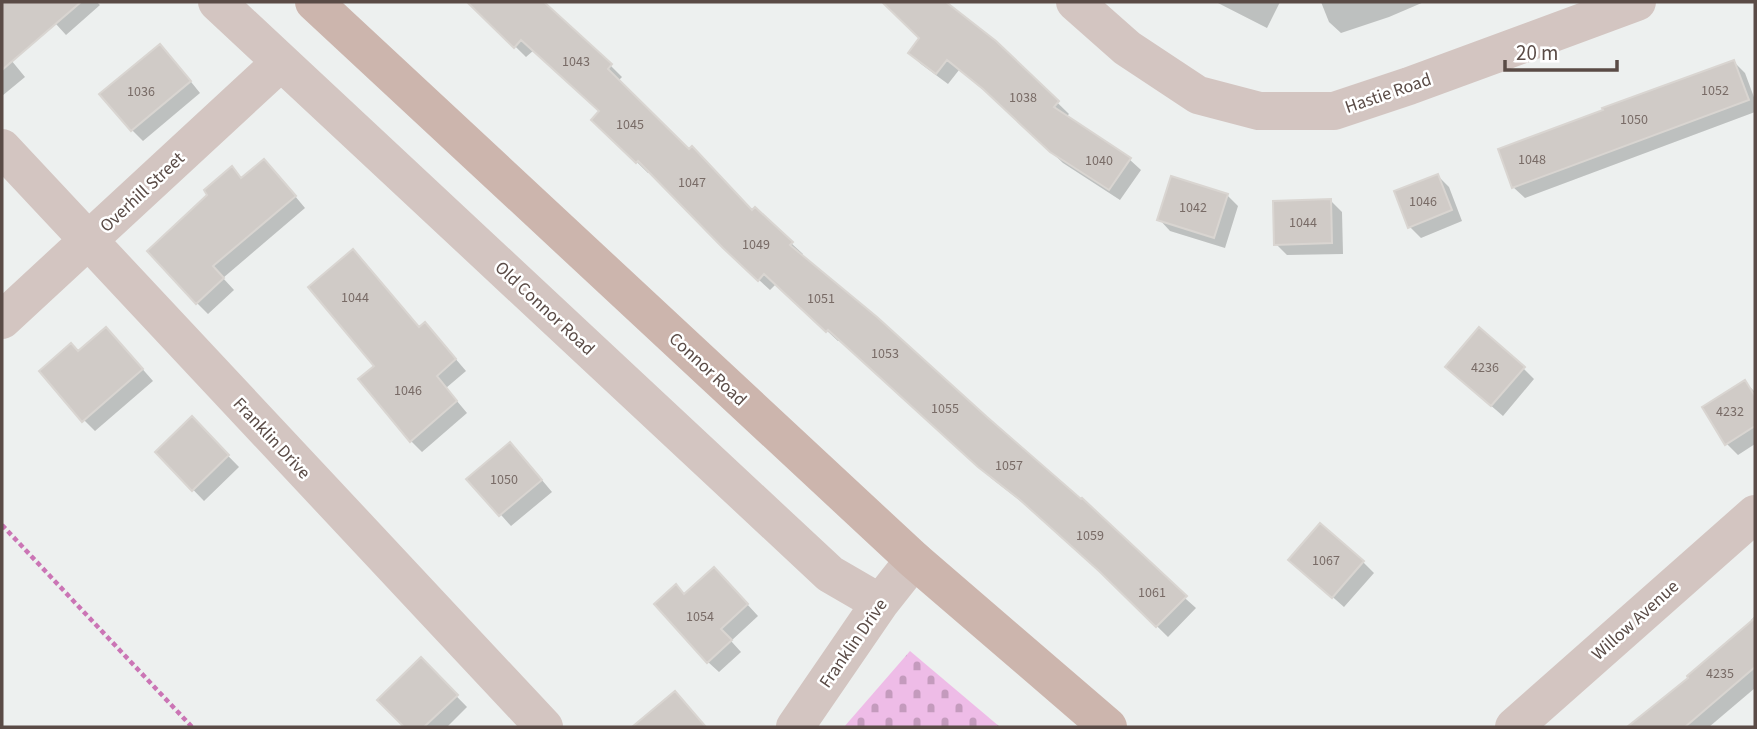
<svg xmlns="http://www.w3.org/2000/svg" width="1757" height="729" viewBox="0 0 1757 729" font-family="'Source Sans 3',sans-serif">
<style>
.cemetery{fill:url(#cemetery-stones)}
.shadow{fill:#0003}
.building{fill:#d0cbc7;stroke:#d9d5d1;stroke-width:2}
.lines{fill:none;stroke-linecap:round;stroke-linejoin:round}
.path{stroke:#cb75b5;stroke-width:4.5;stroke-dasharray:5 3.5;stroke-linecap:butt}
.street{stroke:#d3c5c1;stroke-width:38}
.primary{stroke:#ccb5ad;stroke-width:38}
.labels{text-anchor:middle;stroke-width:5;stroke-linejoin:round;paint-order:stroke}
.number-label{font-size:14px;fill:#786b66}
.street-label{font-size:18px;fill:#5a4b46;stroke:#fff}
</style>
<defs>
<pattern id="cemetery-stones" width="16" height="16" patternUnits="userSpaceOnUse" patternTransform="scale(1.75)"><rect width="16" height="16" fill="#eebce7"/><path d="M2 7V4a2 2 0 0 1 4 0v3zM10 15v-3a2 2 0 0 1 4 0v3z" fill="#c49bbd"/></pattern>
</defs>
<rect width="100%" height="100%" fill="#edf0ef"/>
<path class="cemetery" d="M910,651L1000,727H844Z"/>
<path class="shadow" d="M36,2H97L100,5L66,35Z
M470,2H542L611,66L622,77L618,81L753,212L755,210L803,254L801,256L1196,608L1168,637L1112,582L1032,510L991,478L840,340L838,341L776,284L770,290L736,259L650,171L648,173L594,120L601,112L534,50L526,57Z
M884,2H944L995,42L1069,114L1066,117L1129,159L1141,170L1120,200L1063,163L996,100L959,70L948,84L921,64L910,53L921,38Z
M1216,2H1280L1267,28Z
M1321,2H1424L1389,17L1341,33L1329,22Z
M2,49L25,77L2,96Z
M171,57L200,93L143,141L132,130Z
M1734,62L1745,73L1755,100V112L1525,198L1513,187Z
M232,169L242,179L275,172L305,208L223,278L234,290L208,314L197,303L210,195Z
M1438,176L1449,187L1462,221L1421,238L1410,227Z
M1227,195L1238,206L1225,248L1170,231L1159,219Z
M1331,201L1342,212L1343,254L1287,255L1276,244Z
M353,251L420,329L436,336L466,371L446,388L467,413L422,452L411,441L376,366Z
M117,340L153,381L95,431L84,420L78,353Z
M1523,368L1534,379L1503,416L1459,378Z
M1745,382L1755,392V444L1738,455L1727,444Z
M192,419L239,467L204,501L157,452Z
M521,455L552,492L511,526L469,479Z
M1363,562L1374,573L1344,607L1302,570Z
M725,580L758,616L731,641L741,652L719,672L708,662L685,596Z
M1755,616V688L1709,727H1629L1690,678L1753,622L1751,620Z
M421,660L467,707L447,727H406L380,700Z"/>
<path class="building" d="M2,2H81L2,70Z
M467,2H544L612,64L608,69L689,149L692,146L752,210L755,207L793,242L790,245L877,317L987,417L1081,499L1082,498L1187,596L1156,627L1099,571L1019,499L978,467L828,330L826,332L764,274L758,281L723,248L638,161L636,163L591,120L599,111L521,40L514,48Z
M882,2H946L996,41L1059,101L1054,107L1131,158L1109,190L1050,152L983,89L947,60L936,74L908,53L919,38Z
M160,44L191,81L131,131L99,94Z
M1734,60L1749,100L1512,188L1498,149L1603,110L1602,108Z
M264,159L296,196L213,266L224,278L196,304L147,251L207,195L204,190L232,166L241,178Z
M1438,174L1452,210L1408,228L1394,191Z
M1171,176L1228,194L1214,238L1157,220Z
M1331,199L1332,243L1274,245L1273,201Z
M353,249L419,327L425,322L456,359L437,376L457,401L410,442L358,379L374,366L308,287Z
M106,327L143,369L82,422L39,371L71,343L78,351Z
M1479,327L1525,367L1491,406L1445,367Z
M1745,380L1755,396V426L1725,445L1702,407Z
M192,416L229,455L192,491L155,452Z
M510,442L542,480L499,516L466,479Z
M1320,523L1364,561L1332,598L1288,560Z
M714,567L748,604L721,629L732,640L707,663L654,604L676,584L684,594Z
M1755,618V667L1685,727H1627L1688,678L1687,676Z
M421,657L458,695L424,727H404L377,700Z
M675,691L706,727H632Z"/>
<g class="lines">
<path class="path" d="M2,525L192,727"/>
<path class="street" d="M217,2L830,574L880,603
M1075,2L1127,48L1198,95L1259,111H1334L1409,86L1637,2
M2,148L544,727
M2,320L281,62
M795,727L880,603L914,560
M1514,727L1755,514"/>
<path class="primary" d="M314,2L914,560L1108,727"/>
</g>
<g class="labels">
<g class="number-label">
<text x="576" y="66">1043</text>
<text x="1715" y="95">1052</text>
<text x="141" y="96">1036</text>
<text x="1023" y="102">1038</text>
<text x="1634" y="124">1050</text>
<text x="630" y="129">1045</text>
<text x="1532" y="164">1048</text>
<text x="1099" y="165">1040</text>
<text x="692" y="187">1047</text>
<text x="1423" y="206">1046</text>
<text x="1193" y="212">1042</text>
<text x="1303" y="227">1044</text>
<text x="756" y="249">1049</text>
<text x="355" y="302">1044</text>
<text x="821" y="303">1051</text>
<text x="885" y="358">1053</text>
<text x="1485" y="372">4236</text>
<text x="408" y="395">1046</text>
<text x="945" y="413">1055</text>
<text x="1730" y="416">4232</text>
<text x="1009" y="470">1057</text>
<text x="504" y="484">1050</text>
<text x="1090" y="540">1059</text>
<text x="1326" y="565">1067</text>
<text x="1152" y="597">1061</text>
<text x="700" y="621">1054</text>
<text x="1720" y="678">4235</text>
</g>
<g class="street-label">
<text transform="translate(1388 93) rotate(-19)" y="6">Hastie Road</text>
<text transform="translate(142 192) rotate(-43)" y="6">Overhill Street</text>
<text transform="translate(545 308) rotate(43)" y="6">Old Connor Road</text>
<text transform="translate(708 369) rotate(43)" y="6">Connor Road</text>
<text transform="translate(272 438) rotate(47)" y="6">Franklin Drive</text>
<text transform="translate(1635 620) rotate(-42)" y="6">Willow Avenue</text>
<text transform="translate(853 643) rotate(-55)" y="6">Franklin Drive</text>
</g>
</g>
<rect width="1757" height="729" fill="none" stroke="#5a4b46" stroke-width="7"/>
<path d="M1505 60v10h112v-10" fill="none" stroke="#5a4b46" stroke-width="3.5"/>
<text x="1516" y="60" font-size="21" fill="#5a4b46" stroke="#ffffff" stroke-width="5" paint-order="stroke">20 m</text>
</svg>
